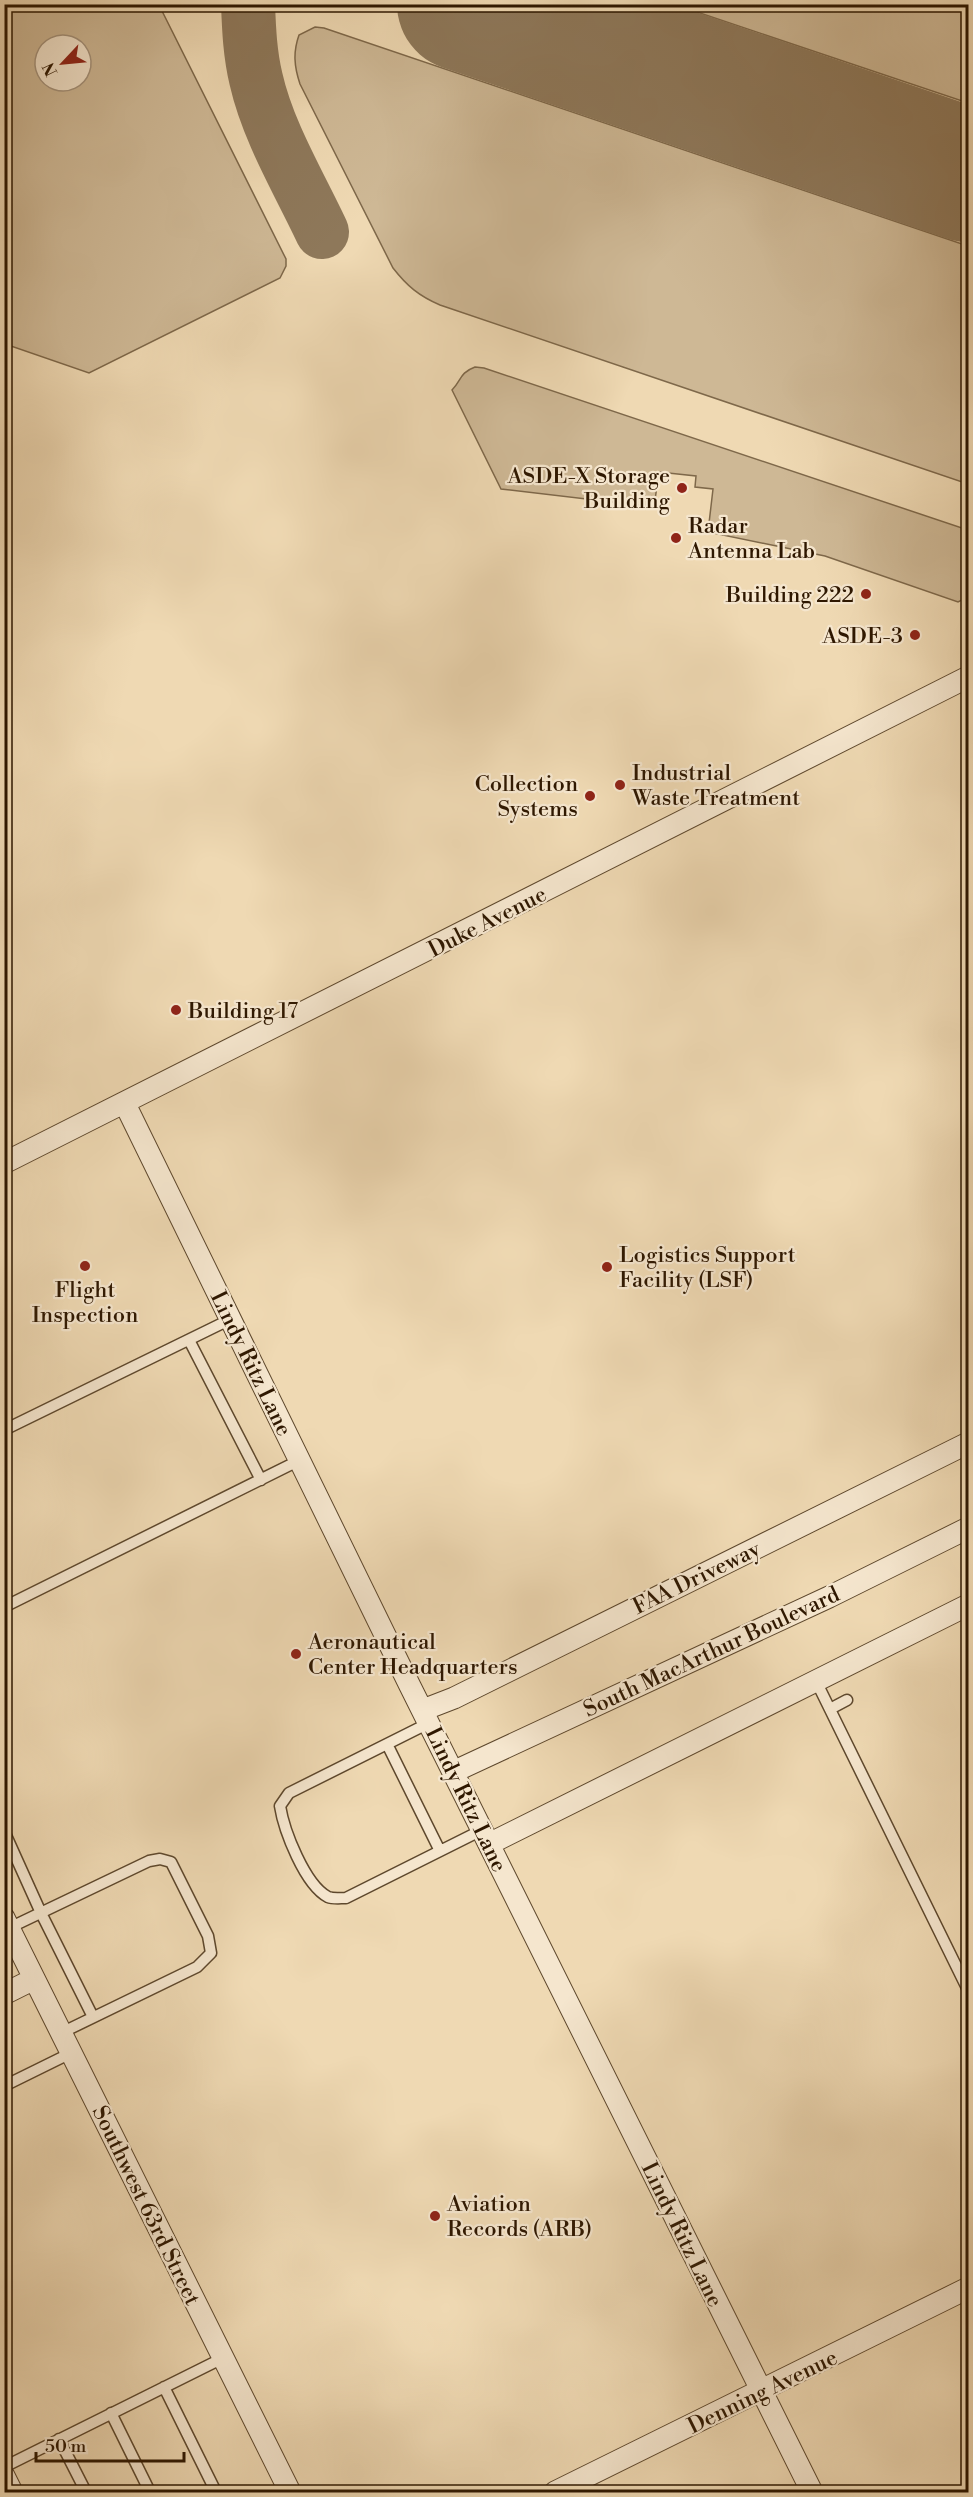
<svg xmlns="http://www.w3.org/2000/svg" width="973" height="2497" viewBox="0 0 973 2497" font-family="'Libre Bodoni',serif">
<style>
.green{fill:#ceb895;stroke:#7e684a;stroke-width:1.5;fill-rule:evenodd}
.lines{fill:none;stroke-linecap:round;stroke-linejoin:round}
.taxiway{stroke:#8e785a;stroke-width:54}
.runway{stroke:#8e785a;stroke-width:134}
.lane-casing{stroke:#5e482d;stroke-width:13}
.street-casing{stroke:#5e482d;stroke-width:23}
.lane{stroke:#f5e6ce;stroke-width:10}
.street{stroke:#f5e6ce;stroke-width:21}
.poi-dot{fill:#8f2418;stroke:#f5e6ce;stroke-width:2}
.labels{text-anchor:middle;stroke-width:4.5;stroke-linejoin:round;paint-order:stroke}
.poi-label{font-size:22px;fill:#2e1700;stroke:#f5e6ce;text-anchor:start}
.street-label{font-size:22px;fill:#2e1700;stroke:#f5e6ce}
</style>
<rect width="100%" height="100%" fill="#efd9b3"/>
<filter id="stains"><feTurbulence type="fractalNoise" baseFrequency=".00333" numOctaves="4"/><feColorMatrix values="0 0 0 0 .2 0 0 0 0 .09 0 0 0 0 .02 0 0 0 .5 -.17"/></filter>
<radialGradient id="worn" r=".72"><stop offset=".6" stop-color="#630" stop-opacity="0"/><stop offset="1" stop-color="#630" stop-opacity=".3"/></radialGradient>
<path class="green" d="M5,4L159,5L286,259V266L280,278L89,373L5,344ZM45,45H81V81H45Z
M676,5H968V103Z
M315,27L324,28L968,246V484L440,305C419,296 407,286 393,268L300,84C294,66 293,52 299,35Z
M475,367L484,368L968,530V597L958,602L825,556L708,532L713,489L695,487L696,476L659,472L654,507L501,489L452,390C462,380 459,373 475,367Z"/>
<g class="lines">
<path class="taxiway" d="M248,4C249,30 250,54 256,79C268,132 299,183 322,232"/>
<path class="runway" d="M464,4L968,175"/>
<defs>
<path id="lane" d="M189,1340L261,1480
M4,1430L231,1319
M4,1607L300,1460
M816,1681L968,1990
M830,1709L847,1700
M429,1723L289,1793L280,1806C284,1831 305,1885 328,1897C333,1899 340,1898 346,1898L482,1830
M387,1744L440,1851
M4,1831L41,1913L93,2017
M9,1928L149,1861L160,1859L171,1862L208,1936L211,1953L197,1967L61,2033
M4,2086L71,2053
M164,2387L216,2492
M111,2413L150,2492
M59,2439L86,2492
M4,2467L223,2358"/>
<path id="street" d="M125,1104L410,1686L812,2492
M4,1163L968,677
M423,1710L454,1698L968,1443
M453,1772L829,1597L968,1528
M489,1844L968,1605
M4,1918L290,2492
M4,1994L34,1979
M4,2476L12,2492
M555,2492L968,2288"/>
</defs>
<use href="#lane" class="lane-casing"/>
<use href="#street" class="street-casing"/>
<use href="#lane" class="lane"/>
<use href="#street" class="street"/>
</g>
<g class="poi-dot">
<circle cx="682" cy="488" r="6"/>
<circle cx="676" cy="538" r="6"/>
<circle cx="866" cy="594" r="6"/>
<circle cx="915" cy="635" r="6"/>
<circle cx="620" cy="785" r="6"/>
<circle cx="590" cy="796" r="6"/>
<circle cx="176" cy="1010" r="6"/>
<circle cx="85" cy="1266" r="6"/>
<circle cx="607" cy="1267" r="6"/>
<circle cx="296" cy="1654" r="6"/>
<circle cx="435" cy="2216" r="6"/>
</g>
<g class="labels">
<g class="poi-label">
<text x="670" y="483" text-anchor="end">ASDE-X Storage<tspan x="670" dy="25">Building</tspan></text>
<text x="688" y="533">Radar<tspan x="688" dy="25">Antenna Lab</tspan></text>
<text x="854" y="602" text-anchor="end">Building 222</text>
<text x="903" y="643" text-anchor="end">ASDE-3</text>
<text x="632" y="780">Industrial<tspan x="632" dy="25">Waste Treatment</tspan></text>
<text x="578" y="791" text-anchor="end">Collection<tspan x="578" dy="25">Systems</tspan></text>
<text x="188" y="1018">Building 17</text>
<text x="619" y="1262">Logistics Support<tspan x="619" dy="25">Facility (LSF)</tspan></text>
<text x="85" y="1297" text-anchor="middle">Flight<tspan x="85" dy="25">Inspection</tspan></text>
<text x="308" y="1649">Aeronautical<tspan x="308" dy="25">Center Headquarters</tspan></text>
<text x="447" y="2211">Aviation<tspan x="447" dy="25">Records (ARB)</tspan></text>
</g>
<g class="street-label">
<text transform="translate(487 921) rotate(-27)" y="8">Duke Avenue</text>
<text transform="translate(252 1363) rotate(64)" y="8">Lindy Ritz Lane</text>
<text transform="translate(696 1577) rotate(-26)" y="8">FAA Driveway</text>
<text transform="translate(711 1651) rotate(-25)" y="8">South MacArthur Boulevard</text>
<text transform="translate(467 1799) rotate(64)" y="8">Lindy Ritz Lane</text>
<text transform="translate(147 2205) rotate(64)" y="8">Southwest 63rd Street</text>
<text transform="translate(683 2234) rotate(64)" y="8">Lindy Ritz Lane</text>
<text transform="translate(762 2391) rotate(-26)" y="8">Denning Avenue</text>
</g>
</g>
<rect width="973" height="2497" fill="none" stroke="#efd9b3" stroke-width="24"/>
<rect x="6" y="6" width="961" height="2485" fill="none" stroke="#2e1700" stroke-width="3"/>
<rect x="12" y="12" width="949" height="2473" fill="none" stroke="#2e1700" stroke-width="1.5"/>
<g transform="translate(63 63) rotate(244)"><circle r="28" fill="#f5e6ce" stroke="#a5937c" stroke-width="1.5"/>
<path d="M0-4.5L10 22L0 15L-10 22Z" fill="#8f2418"/>
<text y="-9" font-size="16" font-weight="bold" text-anchor="middle" fill="#2e1700">N</text>
</g>
<path d="M36 2452v9h148v-9" fill="none" stroke="#2e1700" stroke-width="3"/>
<text x="45" y="2452" font-size="18" fill="#2e1700" stroke="#f5e6ce" stroke-width="4.5" paint-order="stroke">50 m</text>
<rect width="100%" height="100%" filter="url(#stains)"/>
<rect width="100%" height="100%" fill="url(#worn)"/>
</svg>
